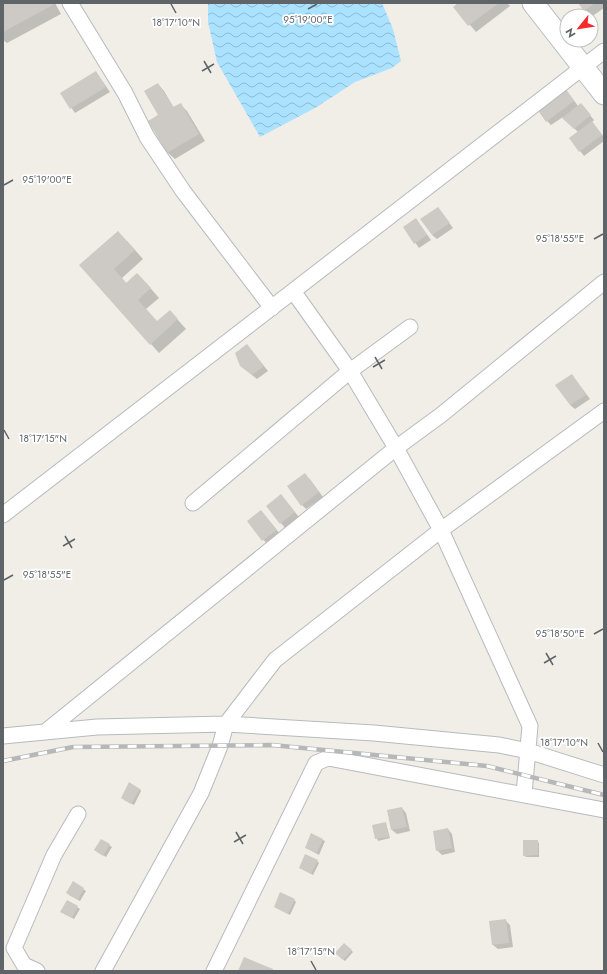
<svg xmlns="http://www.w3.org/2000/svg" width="607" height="974" viewBox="0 0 607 974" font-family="Jost,sans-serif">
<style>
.water{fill:url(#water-waves)}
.shadow{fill:#0003}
.building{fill:#cdc9c4}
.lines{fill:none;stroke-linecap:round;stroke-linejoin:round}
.minor-casing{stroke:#b7babe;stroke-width:17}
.secondary-casing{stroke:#b8bcc1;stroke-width:23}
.minor{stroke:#fff;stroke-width:15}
.secondary{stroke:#fff;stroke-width:21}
.rail-casing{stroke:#b6b7b8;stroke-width:4.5}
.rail{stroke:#fff;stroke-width:3;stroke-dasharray:9;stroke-linecap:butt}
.ticks{fill:none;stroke:#5e6468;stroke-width:1.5}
.ticks-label{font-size:10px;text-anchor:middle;fill:#5e6468;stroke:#fff;stroke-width:3.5;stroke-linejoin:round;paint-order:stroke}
</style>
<defs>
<pattern id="water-waves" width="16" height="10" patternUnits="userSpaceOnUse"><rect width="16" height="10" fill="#aae2ff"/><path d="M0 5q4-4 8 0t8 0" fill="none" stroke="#8ebbd2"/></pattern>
</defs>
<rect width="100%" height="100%" fill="#f1eee7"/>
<path class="water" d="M208,3H382L393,29L401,61L392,68L355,82L315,108L260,137L217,62L208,22Z"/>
<path class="shadow" d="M3,3H55L61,14L7,43L3,40Z
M460,3H507L510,6L476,32L455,7Z
M579,3H604V8L591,17Z
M96,72L110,92L75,113L61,93Z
M158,84L164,91L174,108L180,104L187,111L205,141L175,159L168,153L149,121L159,115Z
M570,95L578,106L585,109L594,120L592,122L604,137V141L584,156L570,138L578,132L563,117L551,125L547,121Z
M438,208L453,228L437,239L432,235Z
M416,219L431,240L419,248L404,227Z
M127,241L143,259L122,278L126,283H146L159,298L146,309L157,322L170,311L186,329L159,353L81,265Z
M247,345L268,371L257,379L241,366Z
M572,375L590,399L575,409L570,405Z
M309,478L323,497L306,509L302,505Z
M285,500L299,517L285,528L281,523Z
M261,511L281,535L268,545L248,522Z
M140,789L141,791L134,805L124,800Z
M402,808L406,813L410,831L397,834L392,830Z
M386,824L390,838L378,841L373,826Z
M448,829L452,834L455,852L442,855L437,850Z
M311,835L325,841L319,855L306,848Z
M102,840L112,847L106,857L98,852Z
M537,841L539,843V857H526L524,855Z
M317,861L319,863L313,875L301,868Z
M73,883L86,891L80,901L69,895Z
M294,900L296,902L290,915L275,907Z
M67,901L80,909L74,919L63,913Z
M506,921L510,925L513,947L498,949L493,945Z
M344,944L353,952L345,961L336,953Z"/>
<path class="building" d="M3,3H52L53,5L3,32Z
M458,3H499L468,26L453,7Z
M578,3H595L584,11Z
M96,71L106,87L70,109L60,93Z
M158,83L173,107L181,103L199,134L167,153L148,121L158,115L144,91Z
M566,89L574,101L546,122L537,109Z
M581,103L591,115L574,129L562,118Z
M592,121L602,135L579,152L569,138Z
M438,207L450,223L432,235L420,219Z
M416,218L427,235L414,244L403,227Z
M118,231L135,250L114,269L126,283L137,273L151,288L138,300L157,321L170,310L178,319L150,345L79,265Z
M247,344L264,366L252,375L240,366L235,353Z
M572,374L586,395L570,405L555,385Z
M305,473L319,492L301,506L287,486Z
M281,494L295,512L280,524L266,506Z
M261,510L277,530L262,541L247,521Z
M129,782L140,789L131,804L121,798Z
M402,807L407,827L391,830L387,810Z
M386,822L389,837L375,839L372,825Z
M448,828L452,848L436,851L433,831Z
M311,833L323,839L317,853L305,848Z
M101,839L110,844L103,856L94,850Z
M523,840H538V855L523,856Z
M305,854L318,860L311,874L299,868Z
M73,881L84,888L78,900L66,893Z
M280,892L295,899L288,914L274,907Z
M67,900L78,906L72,918L60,912Z
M506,919L509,943L492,945L489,921Z
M344,943L352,950L343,960L335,953Z
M244,957L273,969V971H238Z"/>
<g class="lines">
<defs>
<path id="minor" d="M70,3L125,93L147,137L183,191L272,308
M293,291L350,371L396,448L441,530L530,726L524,794
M193,503L350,371L410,327
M3,515L604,51
M45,732L396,448L441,415L604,282
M3,736L97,727L226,724L374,733L499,745L528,751L604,775
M37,971L24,965L14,948L54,855L78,814
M103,971L201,793L220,746L226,724L275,660L441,530L604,411
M214,971L316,763L328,758L604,810"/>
<path id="secondary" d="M533,3L604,94"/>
</defs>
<use href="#minor" class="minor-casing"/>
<use href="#secondary" class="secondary-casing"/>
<use href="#minor" class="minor"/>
<use href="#secondary" class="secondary"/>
<defs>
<path id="rail" d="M3,761L73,747L272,745L487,766L604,795"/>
</defs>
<use href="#rail" class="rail-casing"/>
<use href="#rail" class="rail"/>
</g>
<path class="ticks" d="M171,4L176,13M308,9L317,4M204,61L211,73M202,71L214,64M4,185L13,180M594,239L603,234M375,357L382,369M373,367L385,360M4,430L9,439M65,536L72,548M63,546L75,539M4,580L13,575M594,634L603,629M546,653L553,665M544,663L556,656M598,743L603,752M236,832L243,844M234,842L246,835M311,961L316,970"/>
<g class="ticks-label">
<text x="308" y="23">95°19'00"E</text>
<text x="176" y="26">18°17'10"N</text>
<text x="47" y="183">95°19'00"E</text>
<text x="560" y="242">95°18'55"E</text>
<text x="43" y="442">18°17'15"N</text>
<text x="47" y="578">95°18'55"E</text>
<text x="560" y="637">95°18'50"E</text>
<text x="564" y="746">18°17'10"N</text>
<text x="311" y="955">18°17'15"N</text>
</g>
<rect width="607" height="974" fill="none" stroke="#5e6468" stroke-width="8"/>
<g transform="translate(579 28) rotate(240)"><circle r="19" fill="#ffffff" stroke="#bfc1c3"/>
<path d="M0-3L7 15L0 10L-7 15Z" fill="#f52a2d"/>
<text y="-6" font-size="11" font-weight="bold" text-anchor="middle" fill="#5e6468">N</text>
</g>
</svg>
